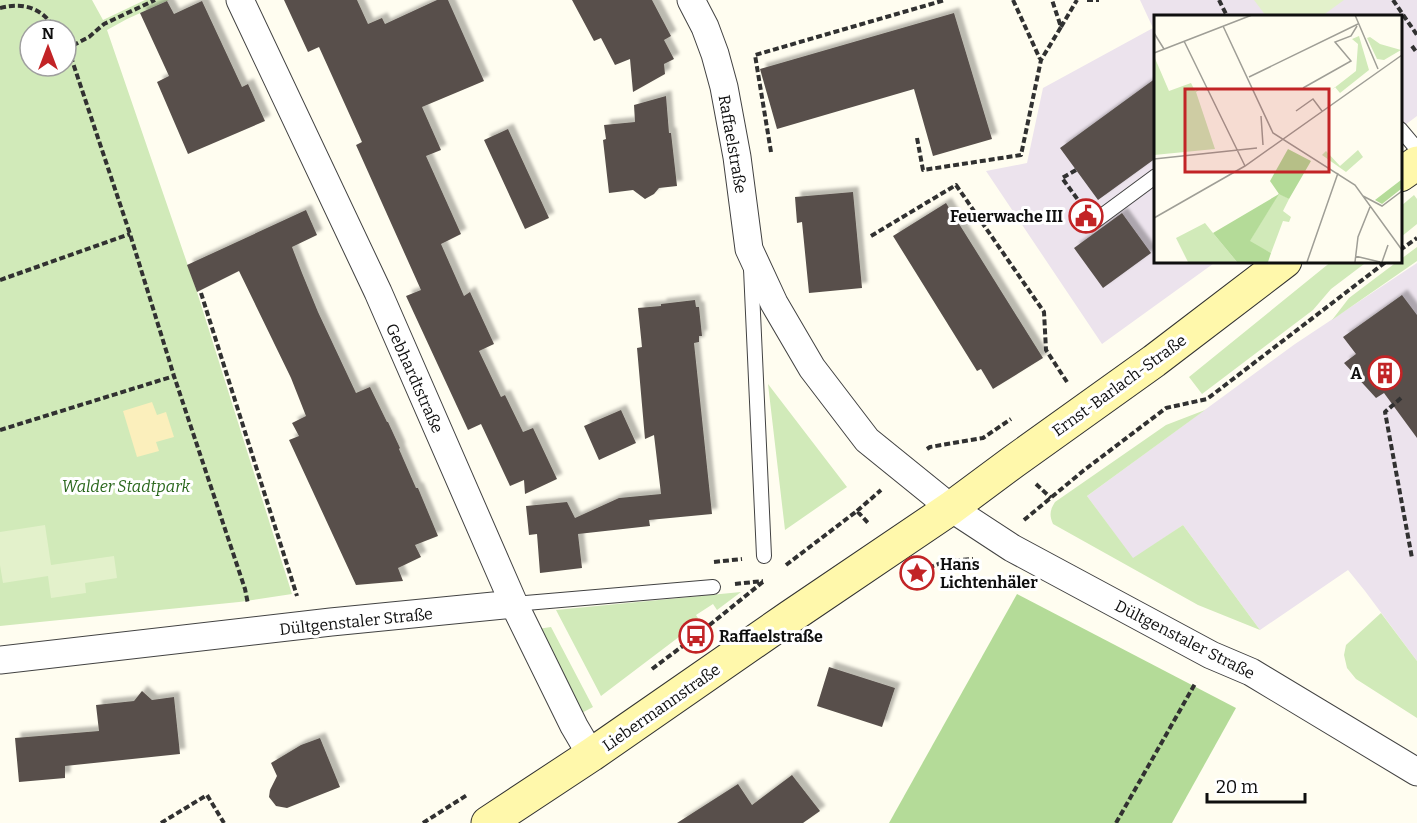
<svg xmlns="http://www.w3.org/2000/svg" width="1417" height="823" viewBox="0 0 1417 823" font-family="Bitter,serif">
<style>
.industrial{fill:#ece3ed}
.green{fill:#d1eab9;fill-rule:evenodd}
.forest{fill:#b4db98}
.sand{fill:#fbefbc}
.pitch{fill:#e3f1cb}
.building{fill:#58504b;filter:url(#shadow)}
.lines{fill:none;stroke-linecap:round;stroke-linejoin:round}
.lane-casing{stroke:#424242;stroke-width:16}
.street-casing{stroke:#424242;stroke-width:29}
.secondary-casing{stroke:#313131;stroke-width:35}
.path{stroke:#313131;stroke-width:4;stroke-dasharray:6 3;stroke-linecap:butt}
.lane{stroke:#fff;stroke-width:14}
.street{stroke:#fff;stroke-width:27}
.secondary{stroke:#fff8ab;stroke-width:33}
.labels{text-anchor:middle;stroke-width:6;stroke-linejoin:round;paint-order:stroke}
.street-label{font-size:16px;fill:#0f0f0f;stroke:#fff}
.poi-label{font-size:16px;font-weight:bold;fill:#0f0f0f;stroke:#fff;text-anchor:end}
.park-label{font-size:16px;font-style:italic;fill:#2b681d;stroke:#fff}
.inset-road{fill:none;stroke:#9f9e96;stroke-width:1.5}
.view{fill:#c22426;fill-opacity:0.15;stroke:#c22426;stroke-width:3}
.inset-edge{fill:none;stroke:#0f0f0f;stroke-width:3}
</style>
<defs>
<filter id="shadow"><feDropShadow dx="5.5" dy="-5.5" stdDeviation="1.5" flood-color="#0004"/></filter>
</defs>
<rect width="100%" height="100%" fill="#fffdf0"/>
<path class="industrial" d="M1140,0H1417V116L1401,128L1400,16H1156V261H1217L1102,344L986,171L1027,163L1043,88L1153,28Z
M1417,263V661L1365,591L1348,570L1260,630L1183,525L1133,559L1087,496L1295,344Z"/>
<path class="green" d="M0,0H92L103,20L145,0H169L127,19L107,30L197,292L292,594L239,602L0,626ZM30,30H66V66H30Z
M1414,195L1417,199V224L1401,237V206Z
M1417,247V261L1332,320L1349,298L1398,261H1400L1401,259Z
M1332,261H1368L1331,289L1313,310L1202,394L1189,377Z
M768,384L847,487L785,530Z
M1205,410L1087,496L1133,558L1183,525L1260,630L1198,605L1053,524C1049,515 1050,510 1055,502L1166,425Z
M741,592L717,610L713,604L696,615L700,621L601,696L556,610Z
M1381,613L1417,661V718L1356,679L1347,668L1344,655L1346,645Z
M551,627L593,707L576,716L538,629Z"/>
<path class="forest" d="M1017,594L1236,708L1172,823H889Z"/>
<path class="sand" d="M152,402L157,415L166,412L174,437L156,442L159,451L137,457L123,411Z"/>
<path class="pitch" d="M1254,0H1344L1322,16H1266Z
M45,525L51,565L114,556L117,578L85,583L86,593L51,598L48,576L3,583L0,565V532Z"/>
<path class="building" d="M284,0H357L368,24L382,18L385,24L437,0H448L484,81L422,107L441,150L426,156L461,234L441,244L464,296L470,292L494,344L479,351L501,397L505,395L523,432L533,428L557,479L525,494L524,480L510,486L481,424L468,430L406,296L421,290L356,145L362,142L319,47L308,52Z
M572,0H652L671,36L664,40L674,59L664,64L665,74L633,92L630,59L615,65L601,38L594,41Z
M167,1L174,14L202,1L242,87L248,84L265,121L188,154L157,82L169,76L140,13Z
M954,13L992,139L933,156L914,89L777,129L760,69Z
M1156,78V158L1098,200L1060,148Z
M666,96L669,133H671L677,186L659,188L654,194L645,199L633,190L609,193L603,140L606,139L604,125L635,122L634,105Z
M508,129L549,218L525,229L484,140Z
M853,192L862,288L809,293L802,222L797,223L795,197Z
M946,203L1043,358L993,389L981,369L977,371L893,236Z
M306,210L317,235L292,247L302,273L318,312L356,393L370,387L387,422H388L400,448L399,449L416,488H418L438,536L415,545L421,557L398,568L403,581L356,585L289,440L299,436L292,423L306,416L291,378L239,271L197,292L187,265Z
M1122,213L1151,253L1103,288L1074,248Z
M1402,295L1417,315V438L1384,393L1376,398L1344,363L1356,354L1343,337Z
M695,300L696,307H699L702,336H699V342L694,343L712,514L649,520L650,526L578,534L582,568L540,573L537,534L529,535L526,506L567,502L575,518L619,498L661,494L654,435L645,439L637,348L642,347L638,308L661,306V304Z
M621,410L636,443L599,460L584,426Z
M829,667L895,688L882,727L817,706Z
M142,691L152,700L174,697L180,754L65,766V778L19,782L15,738L99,731L96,705L134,701Z
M320,738L340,787L287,808L276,806L269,797L270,790L277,776L271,763L301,745Z
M792,775L820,811L803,823H677L738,784L752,805Z"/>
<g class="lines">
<defs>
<path id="lane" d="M1400,129L1417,149
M1095,221L1156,176
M751,269L764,556
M514,604L713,587"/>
<path id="street" d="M240,0L378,292L514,604L574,726L591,755
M691,0L705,27L715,54L724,87L737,157L749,249L774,303L812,368L867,440L951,508L1012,548L1211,655L1251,672L1417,772
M0,660L331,622L514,604"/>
<path id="secondary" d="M1400,175L1417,163
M488,823L591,755L790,617L951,508L1013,462L1154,361L1285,261"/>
</defs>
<use href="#lane" class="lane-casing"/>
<use href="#street" class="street-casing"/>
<use href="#secondary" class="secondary-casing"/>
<path class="path" d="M1013,0L1040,59
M1087,0H1099
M1219,0L1227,16
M1393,0L1417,35
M0,8C25,2 42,8 56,30
M1061,27L1077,0
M66,45L68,48L89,37L104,24L155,0
M1412,46L1417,53
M68,48L130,234L174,376L245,589L248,604
M917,138L923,170L1021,155L1041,60L1061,27L1052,0
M771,152L755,55L945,0
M1076,170L1062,178L1081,204
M871,236L956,185L1044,312L1046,350L1067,382
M1400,250L1417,238
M0,280L130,234
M201,293L297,596
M1401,398L1385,412L1412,558
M0,430L174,376
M927,449L930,447L983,438L1011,419
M1036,484L1051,498
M857,511L881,490
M1024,520L1083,471L1166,408L1207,399L1387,261
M714,562L742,559
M786,565L857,511L869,524
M920,571L946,561L973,559
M735,584L763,581
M652,669L696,636L764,581
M161,823L207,795L224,823
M423,823L467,795
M1116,823L1196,682"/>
<use href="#lane" class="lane"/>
<use href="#street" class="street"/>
<use href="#secondary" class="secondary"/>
</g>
<defs>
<symbol id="civic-ring" viewBox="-11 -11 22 22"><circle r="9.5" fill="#fff" stroke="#c22426" stroke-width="1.5"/><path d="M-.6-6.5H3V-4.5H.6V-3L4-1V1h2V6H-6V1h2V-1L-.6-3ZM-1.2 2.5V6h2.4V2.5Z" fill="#c22426"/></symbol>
<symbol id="building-ring" viewBox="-11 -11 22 22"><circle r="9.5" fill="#fff" stroke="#c22426" stroke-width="1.5"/><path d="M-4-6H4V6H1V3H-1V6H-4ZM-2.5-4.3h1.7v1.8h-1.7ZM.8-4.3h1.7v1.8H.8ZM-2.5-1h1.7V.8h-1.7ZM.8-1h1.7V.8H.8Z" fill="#c22426"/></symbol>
<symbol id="sight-ring" viewBox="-11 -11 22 22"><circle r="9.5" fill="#fff" stroke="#c22426" stroke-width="1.5"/><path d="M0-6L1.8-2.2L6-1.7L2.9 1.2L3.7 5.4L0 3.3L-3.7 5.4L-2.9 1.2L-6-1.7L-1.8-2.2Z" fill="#c22426"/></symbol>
<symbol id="bus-ring" viewBox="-11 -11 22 22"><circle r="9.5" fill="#fff" stroke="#c22426" stroke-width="1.5"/><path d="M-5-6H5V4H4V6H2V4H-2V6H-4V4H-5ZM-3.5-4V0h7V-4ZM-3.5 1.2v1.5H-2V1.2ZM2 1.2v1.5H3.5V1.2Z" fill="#c22426"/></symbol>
</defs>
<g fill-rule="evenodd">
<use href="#civic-ring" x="1067" y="197" width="38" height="38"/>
<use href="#building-ring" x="1366" y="354" width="38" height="38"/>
<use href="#sight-ring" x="898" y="554" width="38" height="38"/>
<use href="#bus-ring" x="677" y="617" width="38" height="38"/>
</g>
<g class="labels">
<g class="street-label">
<text transform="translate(733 144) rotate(80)" y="6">Raffaelstraße</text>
<text transform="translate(415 378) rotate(66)" y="6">Gebhardtstraße</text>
<text transform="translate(1119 385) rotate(-36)" y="6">Ernst-Barlach-Straße</text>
<text transform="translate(356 621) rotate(-6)" y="6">Dültgenstaler Straße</text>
<text transform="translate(1185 639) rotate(27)" y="6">Dültgenstaler Straße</text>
<text transform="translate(661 707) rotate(-35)" y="6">Liebermannstraße</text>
</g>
<g class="poi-label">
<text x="1063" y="222">Feuerwache III</text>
<text x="1362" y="379">A</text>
<text x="940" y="570" text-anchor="start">Hans<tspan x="940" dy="18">Lichtenhäler</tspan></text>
<text x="719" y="642" text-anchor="start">Raffaelstraße</text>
</g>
<g class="park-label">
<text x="126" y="492">Walder Stadtpark</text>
</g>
</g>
<g transform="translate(1154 15)">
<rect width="248" height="248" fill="#fffdf0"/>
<path d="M205,21L215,55L186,78L181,72L175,77L202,56L204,29L198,24ZM216,22L226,29L247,35L230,45L223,44L213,23ZM0,41L15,76L37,68L41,76L51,71L42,77L61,134L0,140ZM204,135L209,142L192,157L168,140L172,136L186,151ZM125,178L135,184L129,196L137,202L135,207L129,206L117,238L95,227ZM51,208L59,218L83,247H34L22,223Z" fill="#d1eab9"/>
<path d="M134,134L157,146L135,184L125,179L96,226L117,238L114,247H83L59,218L125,179L116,166ZM247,165V174L228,189L221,185Z" fill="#b4db98"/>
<path class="inset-road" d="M201,0L224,54M69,11L119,118L201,170L248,235M0,18L10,34M30,26L91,151M0,38L98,0M95,62L204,9M149,73L197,46L181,27L197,21L203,11M142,96L159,84L168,96M107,101L109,130M0,144L103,133M209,181L228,191L248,176M0,203L91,151L248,40M201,241L226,247M153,247L184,158M201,247L204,222L216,192M228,247L234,230"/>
<path class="view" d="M31,74H175V157H31Z"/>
<rect width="248" height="248" class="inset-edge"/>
</g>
<g transform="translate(48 48)"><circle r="28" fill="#ffffff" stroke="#9f9f9f" stroke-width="1.5"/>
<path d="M0-4.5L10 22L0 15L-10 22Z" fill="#c22426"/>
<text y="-9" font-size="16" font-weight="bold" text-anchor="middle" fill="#0f0f0f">N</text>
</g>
<path d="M1207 793v9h98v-9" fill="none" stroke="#0f0f0f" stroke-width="3"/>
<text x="1216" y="793" font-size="18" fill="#0f0f0f" stroke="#ffffff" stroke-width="4.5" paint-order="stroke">20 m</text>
</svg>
